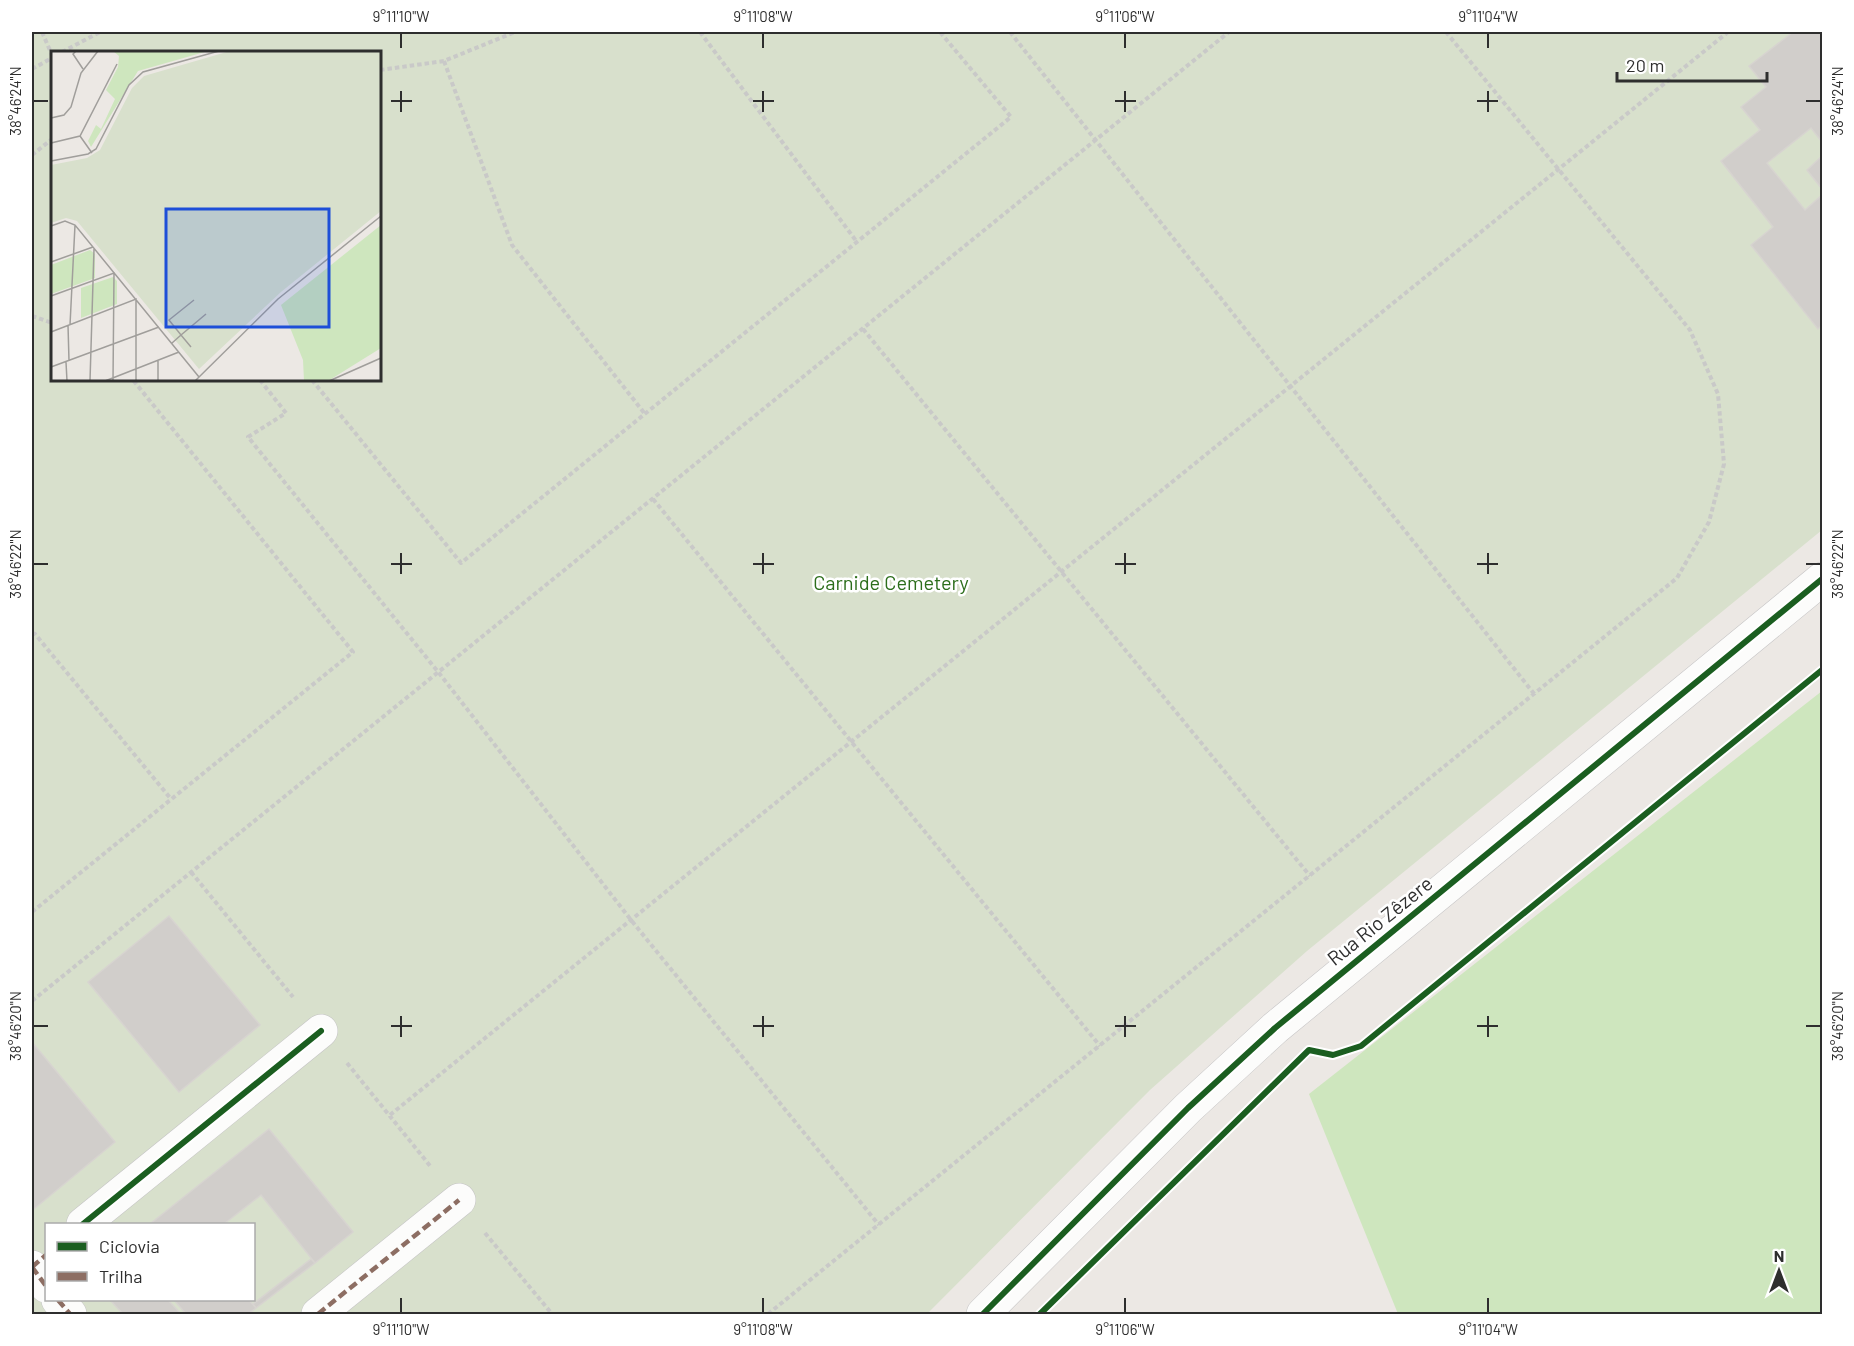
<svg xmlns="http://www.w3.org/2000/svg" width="1854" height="1346" viewBox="0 0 1854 1346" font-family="Barlow,sans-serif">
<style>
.green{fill:#cee6be}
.cemetery{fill:#d8e0cc;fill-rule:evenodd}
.building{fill:#d1cecb;stroke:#d7d4d0;stroke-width:1.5}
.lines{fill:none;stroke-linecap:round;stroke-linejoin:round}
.minor-casing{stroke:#c5c4c5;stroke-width:34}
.path{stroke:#c9c9c8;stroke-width:4;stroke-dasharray:4.5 3;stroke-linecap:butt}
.minor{stroke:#fcfcfb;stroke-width:33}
.quiet{stroke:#8d6e63;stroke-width:4.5;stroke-dasharray:9 4.5;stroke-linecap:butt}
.cycleway-casing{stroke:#fff;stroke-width:10}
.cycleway{stroke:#1b5e20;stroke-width:6}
.ticks{fill:none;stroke:#2e2e2e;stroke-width:2}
.labels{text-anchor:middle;stroke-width:5;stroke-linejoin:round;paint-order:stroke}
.park-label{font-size:20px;fill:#2c6e1b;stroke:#fff}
.street-label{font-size:20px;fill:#2e2e2e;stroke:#fff}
.inset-road{fill:none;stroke:#a09e9b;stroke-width:1.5}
.view{fill:#1d4ed8;fill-opacity:0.15;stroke:#1d4ed8;stroke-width:3}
.inset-edge{fill:none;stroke:#2e2e2e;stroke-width:3}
.neatline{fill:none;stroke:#2e2e2e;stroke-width:2}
.ticks-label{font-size:15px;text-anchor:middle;fill:#2e2e2e}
</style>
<rect width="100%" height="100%" fill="#ece8e4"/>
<path class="green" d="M1822,691V1314H1398L1309,1094Z"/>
<path class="cemetery" d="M32,32H1822V530L1307,951L1150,1090L927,1314H32ZM52,52H380V380H52ZM46,1224H254V1300H46Z"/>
<path class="building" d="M1793,32H1822V142L1811,128L1767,163L1805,210L1822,195V325L1818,329L1751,245L1773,227L1721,161L1760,130L1741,107L1766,87L1749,66Z
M1822,156V189L1807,170Z
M169,916L260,1025L179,1092L88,982Z
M32,1042L115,1142L34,1209L32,1206Z
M269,1129L353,1232L315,1263L261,1195L224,1224H150Z
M311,1259L315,1263L256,1308L253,1304Z
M110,1300H168L181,1314H123Z
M174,1300H249L256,1308L248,1314H186Z"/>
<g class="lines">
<defs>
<path id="minor" d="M83,1224L321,1031
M32,1267L46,1286
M58,1300L70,1314
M318,1314L459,1200
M983,1314L1188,1108L1275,1028L1822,579"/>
</defs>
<use href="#minor" class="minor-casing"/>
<path class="path" d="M42,32L52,55
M700,32L857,242
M1010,32L1535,695
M62,52L100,32
M444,61L512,245L645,414
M32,69L52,58
M380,70L444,61L515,32
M32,155L52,139
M32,316L52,323
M863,329L1310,876
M260,380L286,413L248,437L439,673L631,920L879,1225
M312,380L461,563L1011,117L940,32
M653,499L1100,1046
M32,633L35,634L171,799
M191,872L293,997
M32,912L353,652L133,380
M32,1001L1229,32
M347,1063L431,1167
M390,1115L1728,32
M485,1233L552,1314
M768,1314L1677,578L1709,522L1724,464L1718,394L1690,330L1446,32"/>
<use href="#minor" class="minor"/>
<path class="quiet" d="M32,1267L46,1286
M32,1267L46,1255
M58,1300L70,1314
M318,1314L459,1200"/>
<defs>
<path id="cycleway" d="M83,1224L321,1031
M983,1314L1188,1108L1275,1028L1822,579
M1040,1314L1309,1050L1333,1055L1361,1046L1822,670"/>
</defs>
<use href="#cycleway" class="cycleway-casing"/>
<use href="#cycleway" class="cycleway"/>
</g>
<path class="ticks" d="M401,33V48M763,33V48M1125,33V48M1488,33V48M401,91V112M763,91V112M1125,91V112M1488,91V112M33,101H48M391,101H412M753,101H774M1115,101H1136M1477,101H1498M1806,101H1821M401,553V574M763,553V574M1125,553V574M1488,553V574M33,564H48M391,564H412M753,564H774M1115,564H1136M1477,564H1498M1806,564H1821M401,1016V1037M763,1016V1037M1125,1016V1037M1488,1016V1037M33,1026H48M391,1026H412M753,1026H774M1115,1026H1136M1477,1026H1498M1806,1026H1821M401,1298V1313M763,1298V1313M1125,1298V1313M1488,1298V1313"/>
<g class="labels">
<g class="park-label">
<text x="891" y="590">Carnide Cemetery</text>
</g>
<g class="street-label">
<text transform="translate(1380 921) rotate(-39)" y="7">Rua Rio Zêzere</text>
</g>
</g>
<g transform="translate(51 51)">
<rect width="330" height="330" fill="#ece8e4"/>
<path d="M62,0H157L87,20L40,96L37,90L45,74L50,78L64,48L55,39L67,16L68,5ZM330,174V297L277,330H253L252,309L230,254ZM39,199L44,203V227L0,243V214ZM62,226L66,230V253L30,267V237Z" fill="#cee6be"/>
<path d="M179,0H330V160L230,241L148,318L26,170L15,167L0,172V114L36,107L49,99L81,37L93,25Z" fill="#d8e0cc"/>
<path class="inset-road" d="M25,0L22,3L32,18M0,67L13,64L20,56L30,22L47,0M29,85L41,102M0,92L29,85L66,13M0,110L37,103L45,98L78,34L92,21L168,0M0,175L14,170L24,174L148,326M0,211L42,196M0,245L63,222L62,330M143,249L118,269L130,284L155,263M17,274L18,310M19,274L24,174M0,281L85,248V330M121,292L130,284L140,296M107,309V330M15,311L16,330M0,316L108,276M39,330L43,198M54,330L128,301M144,330L227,248L330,165M278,330L330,307"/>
<path class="view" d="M115,158H278V276H115Z"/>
<rect width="330" height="330" class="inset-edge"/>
</g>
<rect width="1854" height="1346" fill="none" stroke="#ffffff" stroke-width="66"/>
<rect x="45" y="1223" width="210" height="78" fill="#ffffff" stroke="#ababab" stroke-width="1.5"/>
<rect x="57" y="1242" width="30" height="9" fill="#1b5e20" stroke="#ababab" stroke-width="1.5"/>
<text x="99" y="1253" font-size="18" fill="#2e2e2e">Ciclovia</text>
<rect x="57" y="1272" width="30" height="9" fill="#8d6e63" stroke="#ababab" stroke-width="1.5"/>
<text x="99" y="1283" font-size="18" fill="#2e2e2e">Trilha</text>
<g transform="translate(1779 1271)" stroke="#ffffff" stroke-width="4.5" paint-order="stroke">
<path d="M0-4.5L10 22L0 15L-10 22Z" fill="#2e2e2e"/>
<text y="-9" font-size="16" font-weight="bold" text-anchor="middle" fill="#2e2e2e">N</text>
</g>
<path d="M1617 72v9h150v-9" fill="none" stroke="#2e2e2e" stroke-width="3"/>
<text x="1626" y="72" font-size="18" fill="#2e2e2e" stroke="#ffffff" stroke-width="4.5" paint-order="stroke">20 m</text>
<rect x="33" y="33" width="1788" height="1280" class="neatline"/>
<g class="ticks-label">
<text x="401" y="22">9°11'10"W</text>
<text x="763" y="22">9°11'08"W</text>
<text x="1125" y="22">9°11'06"W</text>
<text x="1488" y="22">9°11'04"W</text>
<text transform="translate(16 101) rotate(-90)" y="5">38°46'24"N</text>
<text transform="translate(1838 101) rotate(-90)" y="5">38°46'24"N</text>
<text transform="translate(16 564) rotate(-90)" y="5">38°46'22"N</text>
<text transform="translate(1838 564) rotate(-90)" y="5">38°46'22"N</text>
<text transform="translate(16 1026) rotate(-90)" y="5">38°46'20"N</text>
<text transform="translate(1838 1026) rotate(-90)" y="5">38°46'20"N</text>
<text x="401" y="1335">9°11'10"W</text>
<text x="763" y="1335">9°11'08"W</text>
<text x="1125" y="1335">9°11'06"W</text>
<text x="1488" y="1335">9°11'04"W</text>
</g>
</svg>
